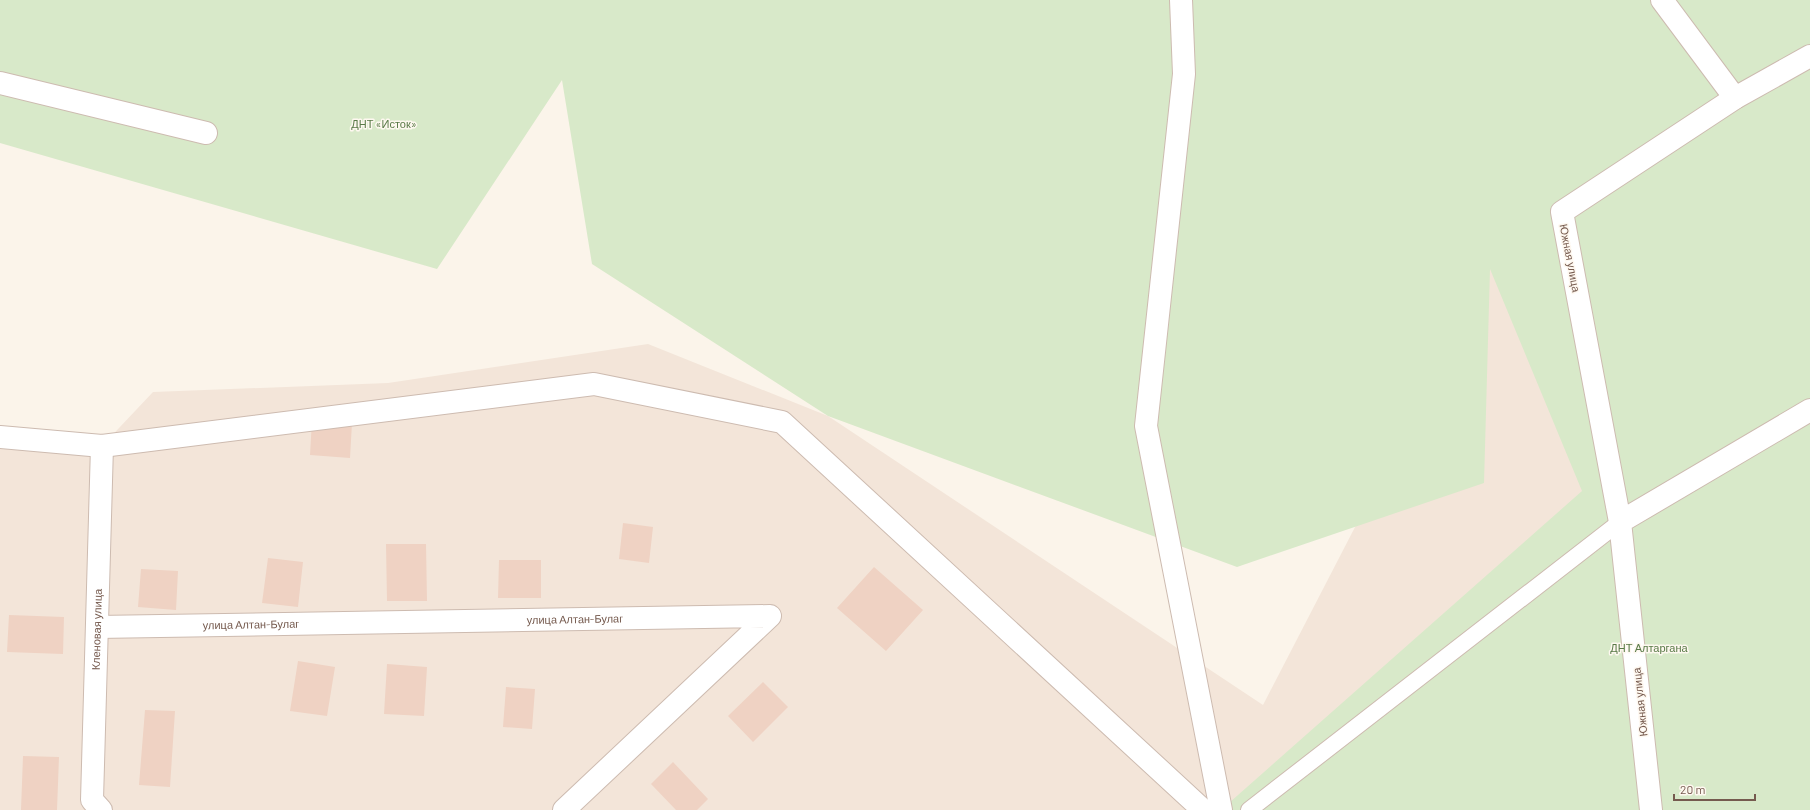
<svg xmlns="http://www.w3.org/2000/svg" width="1810" height="810" viewBox="0 0 1810 810" font-family="Barlow,sans-serif">
<style>
.residential{fill:#f3e5d9}
.green{fill:#d8e9c9}
.building{fill:#efd2c3}
.lines{fill:none;stroke-linecap:round;stroke-linejoin:round}
.service-casing{stroke:#cdbbb0;stroke-width:18}
.minor-casing{stroke:#cdbbb0;stroke-width:24}
.service{stroke:#fff;stroke-width:16}
.minor{stroke:#fff;stroke-width:22}
.labels{text-anchor:middle;stroke-width:3;stroke-linejoin:round;paint-order:stroke}
.park-label{font-size:11px;fill:#597a47;stroke:#fef8f0}
.street-label{font-size:11px;fill:#755a4e;stroke:#fef8f0}
</style>
<rect width="100%" height="100%" fill="#fbf4ea"/>
<path class="residential" d="M1810,0V810H0V433L102,446L153,392L388,383L648,344L828,416L1263,705L1489,268Z"/>
<path class="green" d="M0,0H1810V810H1221L1582,491L1490,269L1484,483L1237,567L828,416L592,264L562,80L437,269L0,143Z"/>
<path class="building" d="M312,420L352,423L350,458L310,455Z
M623,523L653,527L649,563L619,559Z
M386,544H426L427,601H387Z
M268,558L303,562L298,607L262,603Z
M499,560H541V598H498Z
M874,567L923,610L886,651L837,608Z
M141,569L178,571L176,610L138,607Z
M9,615L64,617L63,654L7,652Z
M298,661L335,667L327,716L290,711Z
M387,664L427,667L424,716L384,714Z
M763,682L788,707L753,742L728,716Z
M506,687L535,689L532,729L503,727Z
M145,710L175,711L170,787L139,785Z
M23,756L59,757L57,810H21Z
M673,762L708,799L697,810H676L651,784Z"/>
<g class="lines">
<defs>
<path id="service" d="M1249,810L1620,522"/>
<g id="minor">
<path d="M1181,0L1184,74L1146,426L1221,810"/>
<path d="M1662,0L1735,98"/>
<path d="M0,83L206,133"/>
<path d="M0,437L102,446L594,384L782,422L1203,810"/>
<path d="M1620,522L1562,212L1735,98L1810,56"/>
<path id="s1" d="M97,627L770,616L564,810"/>
<path id="s2" d="M101,810L92,800L102,446"/>
<path d="M1651,810L1620,522L1810,410"/>
</g>
</defs>
<use href="#service" class="service-casing"/>
<use href="#minor" class="minor-casing"/>
<use href="#service" class="service"/>
<use href="#minor" class="minor"/>
</g>
<g class="labels">
<g class="park-label">
<text x="384" y="128">ДНТ «Исток»</text>
<text x="1649" y="652">ДНТ Алтаргана</text>
</g>
<g class="street-label">
<text transform="translate(1570 258) rotate(79)" y="4">Южная улица</text>
<text dy="4" stroke="none"><textPath href="#s1" startOffset="478">улица Алтан-Булаг</textPath></text>
<text dy="4" stroke="none"><textPath href="#s1" startOffset="154">улица Алтан-Булаг</textPath></text>
<text dy="4" stroke="none"><textPath href="#s2" startOffset="184">Кленовая улица</textPath></text>
<text transform="translate(1640 702) rotate(-96)" y="4">Южная улица</text>
</g>
</g>
<path d="M1674 794v6h81v-6" fill="none" stroke="#755a4e" stroke-width="2"/>
<text x="1680" y="794" font-size="12" fill="#755a4e" stroke="#fef8f0" stroke-width="3" paint-order="stroke">20 m</text>
</svg>
